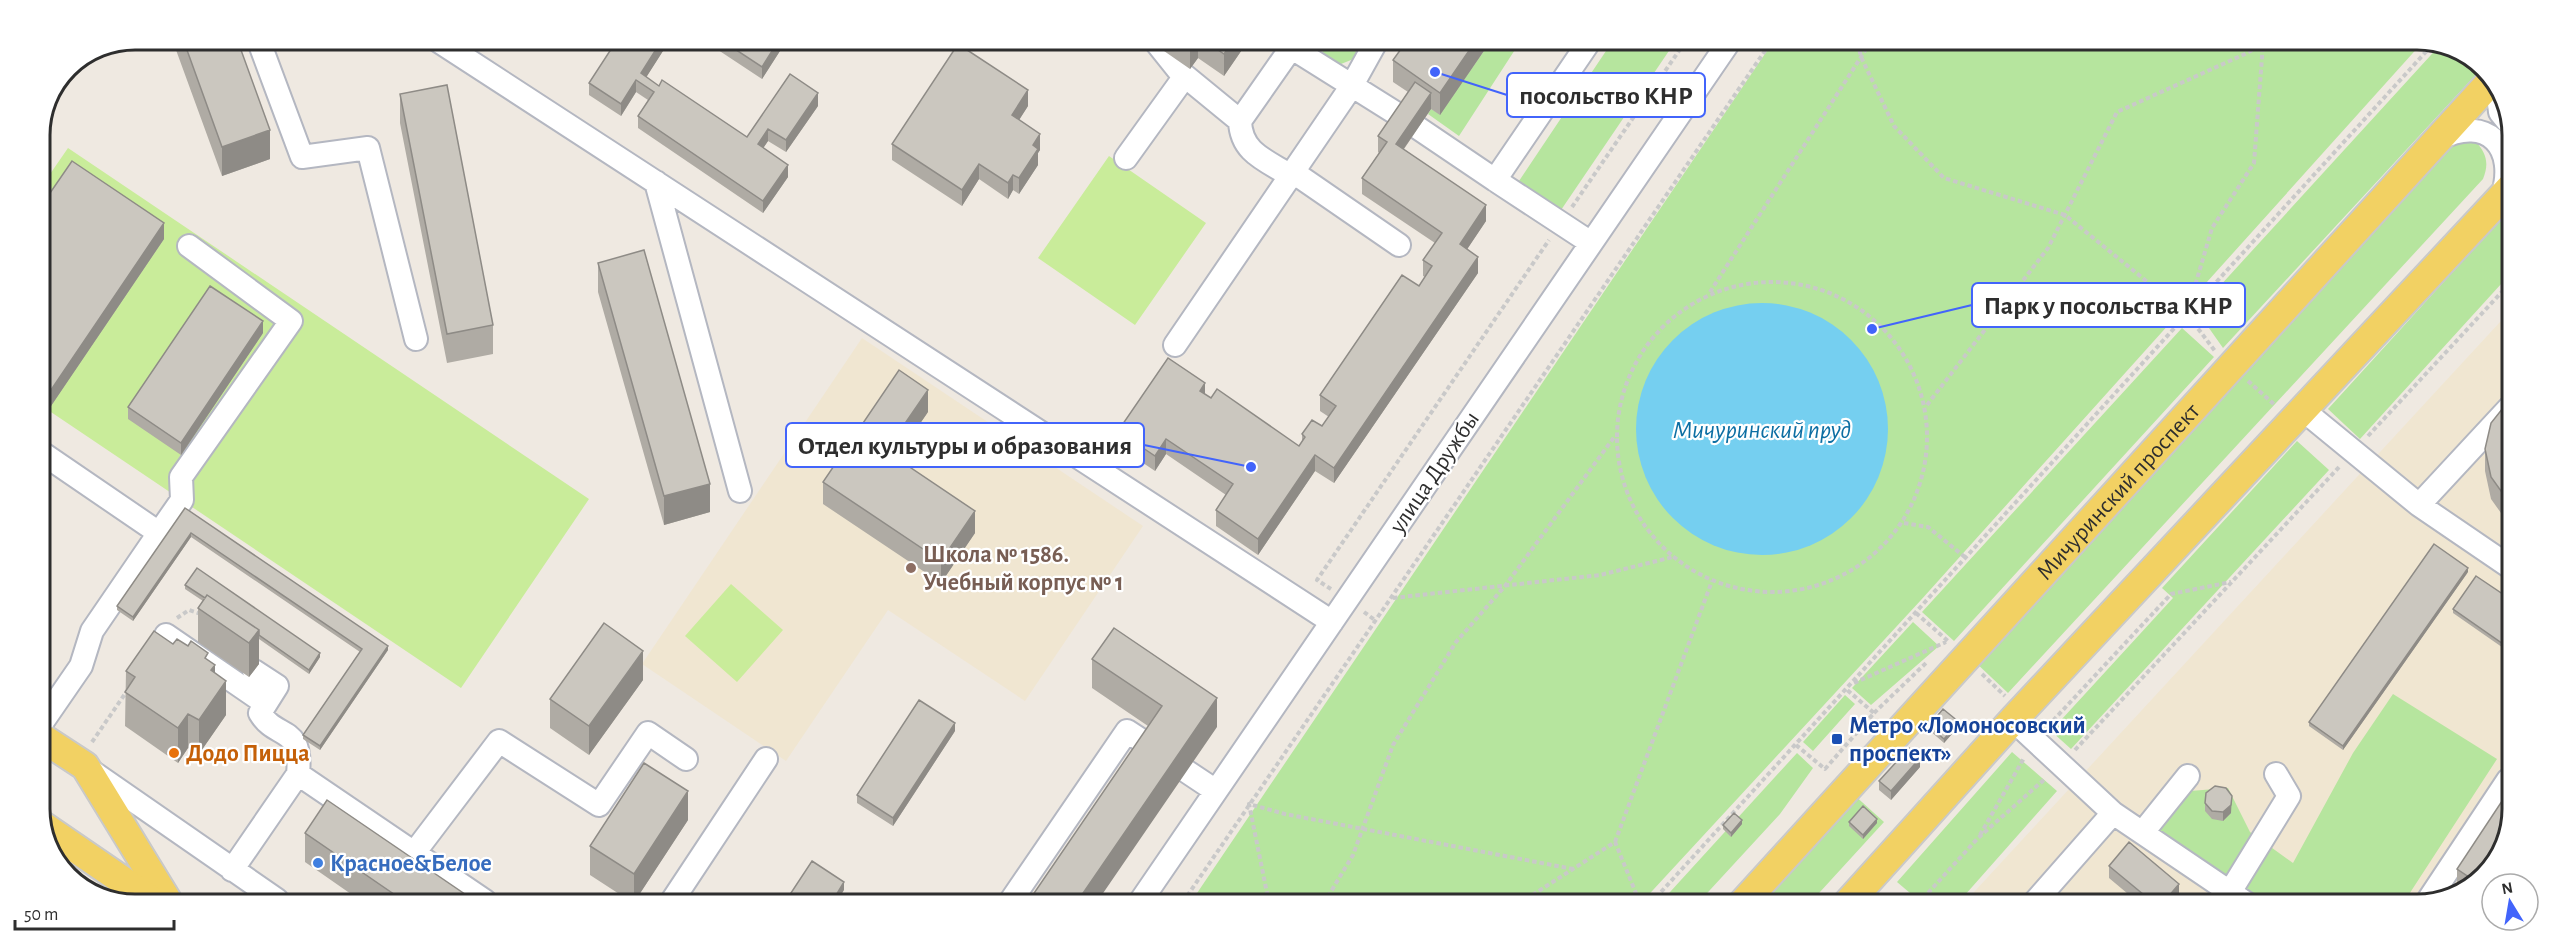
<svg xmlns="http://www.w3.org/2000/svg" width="2552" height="944" viewBox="0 0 2552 944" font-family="'Alegreya Sans',sans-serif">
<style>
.education{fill:#f0e6d1}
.green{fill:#b6e59e}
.pitch{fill:#c9ec9a}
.water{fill:#75cff0}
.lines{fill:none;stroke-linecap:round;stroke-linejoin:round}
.minor-casing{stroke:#b4b7c1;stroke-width:26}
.major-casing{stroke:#c9c9c9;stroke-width:32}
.path{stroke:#c9c9c9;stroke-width:4;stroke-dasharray:4.5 3;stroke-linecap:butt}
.minor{stroke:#fff;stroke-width:22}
.major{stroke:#f2d163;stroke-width:28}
.wall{fill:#afaba4}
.shaded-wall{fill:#8e8b86}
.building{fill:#cbc7bf;stroke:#8e8b86;stroke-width:1.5}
.education-dot{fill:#8d6e63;stroke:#fff;stroke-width:2}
.transit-dot{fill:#1a4fb4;stroke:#fff;stroke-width:2}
.food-dot{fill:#e8710a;stroke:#fff;stroke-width:2}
.shop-dot{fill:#3f7fe0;stroke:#fff;stroke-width:2}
.labels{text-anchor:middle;stroke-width:4.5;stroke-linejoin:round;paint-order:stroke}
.street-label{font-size:24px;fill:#2e2e2e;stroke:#fff}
.education-label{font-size:24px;font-weight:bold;fill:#785e54;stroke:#fff;text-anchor:start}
.transit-label{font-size:24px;font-weight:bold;fill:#164399;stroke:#fff;text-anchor:start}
.food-label{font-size:24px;font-weight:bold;fill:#c56008;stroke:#fff;text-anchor:start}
.shop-label{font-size:24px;font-weight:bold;fill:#366cbe;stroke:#fff;text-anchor:start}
.water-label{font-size:26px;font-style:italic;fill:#0d6fa3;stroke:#fff}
.rim{fill:none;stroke:#2e2e2e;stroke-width:3}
.leader{fill:none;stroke:#4264fb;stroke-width:2}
.callout-dot{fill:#4264fb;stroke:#fff;stroke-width:2}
.callout{fill:#fff;stroke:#4264fb;stroke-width:2}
.callout-label{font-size:26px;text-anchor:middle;font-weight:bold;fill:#2e2e2e}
</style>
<rect width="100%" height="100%" fill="#efe9e1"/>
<path class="education" d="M2512,309L2508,840L2476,886L2418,905L1963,904Z
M862,338L1143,526L1025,701L888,610L786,761L642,664Z"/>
<path class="green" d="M1318,42H1365L1356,58L1341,64L1325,57Z
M1490,42H1520L1459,136L1428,114L1431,109L1440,114Z
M1612,42H1675L1559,213L1517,184Z
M1773,42L2421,44L1921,600L1641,903L1191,902Z
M2441,44H2448L2482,68L2223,348L2197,311Z
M2457,141L2476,142C2487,154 2489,164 2483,179L2008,693L1974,661L2447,144Z
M2512,207V272L2360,439L2328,409Z
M2182,328L2214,357L1954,641L1922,612Z
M2297,441L2329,470L2071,749L2051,731L2173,598L2162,588Z
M1913,622L1939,646L1871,705L1852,688Z
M2393,694L2497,759L2404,902L2407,905H2266L2158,832L2190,791L2228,788L2250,832L2293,863L2353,753Z
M1845,695L1855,704L1813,751L1803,742Z
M2012,752L2057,791L1957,904H1923L1897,882Z
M1797,753L1813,768L1780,814L1698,903H1660Z
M1852,793L1884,822L1809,904H1762Z"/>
<path class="pitch" d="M68,148L589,499L461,688L39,404V190Z
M1109,156L1206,223L1135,325L1038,258Z
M731,584L783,630L737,682L685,636Z"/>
<path class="water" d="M1636 429a126 126 0 1 1 252 0a126 126 0 1 1-252 0Z"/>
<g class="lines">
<defs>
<path id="minor" d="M258,39L302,157L368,148L416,339
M437,40L1332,622
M1155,41L1179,71L1240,121
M1589,42L1495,180L1591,243
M1292,48L1402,117
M2497,87L2500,112L2513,128
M1418,128L1495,180
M2439,139C2488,114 2518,148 2502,197
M1126,158L1185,76
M1293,172L1399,245
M1291,176C1266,160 1241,153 1240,121L1296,41
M656,182L740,491
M1175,345L1351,87L1376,42
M2303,410L2419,505L2510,567
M39,451L159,533L92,631L81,666L39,727
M2419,505L2510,407
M159,533L182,500L181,477L291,321L189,246
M166,635L265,703
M2013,720L2113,813L2249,905
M91,771L277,900
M1186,771L1216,791
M298,774L485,901
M2143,832L2188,776
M414,853L499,741L599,805L648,733L686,759
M232,870L298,774C303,724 276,740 260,713L277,686L254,671
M2230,892L2289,796L2276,774
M2432,900L2429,899L2508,780
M672,901L766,759
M1010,902L1127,731L1153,748
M1140,902L1729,42
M2033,904L2113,813"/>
<g id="major">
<path d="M39,736L85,766L167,900"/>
<path d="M43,826L151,900"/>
<path id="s1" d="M1742,904L2494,78"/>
<path d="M1847,904L2013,720L2512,186"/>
</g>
</defs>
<use href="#minor" class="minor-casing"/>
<use href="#major" class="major-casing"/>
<path class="path" d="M1858,43L1861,57L1894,126L1944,178L2065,215L2187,314L2215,351
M1572,207L1685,42
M1617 437a155 155 0 1 1 310 0a155 155 0 1 1-310 0Z
M1710,292L1870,43
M2187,313L2212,228L2254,163L2263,44
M2248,381L2276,406
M1927,405L2048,248L2117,112L2245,54L2263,44
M2368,436L2512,281
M1904,523L1928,527L1966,558
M1331,589L1317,580L1549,240
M1393,598L1600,575L1673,557
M1364,612L1376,621
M1916,613L1948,641
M177,618L189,610L201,614
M1982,674L2005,696
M1854,683L1946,642
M1874,713L1926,663
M2048,726L2171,594L2231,582
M92,742L127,691
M1796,745L1825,769L1874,713L1846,689
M2075,750L2340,466
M1980,835L2024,758
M1615,842L1712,581
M2269,895L2283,905
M1183,902L1771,42
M1269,903L1249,804L1285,814L1573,869
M1324,903L1353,855L1393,745L1456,642L1505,586L1615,436
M1520,903L1615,842L1640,903
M1651,903L2433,44
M1918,904L1978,838L2046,778"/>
<use href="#minor" class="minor"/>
<use href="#major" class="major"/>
</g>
<path class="wall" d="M172,39H237L270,159L222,176Z
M617,40H670L646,77L659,86L747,137L818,106L786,152L768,141L763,148L788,177L763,213L638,128V116L648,100L636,92L621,116L589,95V83Z
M703,40H787L762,79Z
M1164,41H1248L1224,76L1198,58L1190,69L1164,51Z
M1406,42H1490L1440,115L1431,109L1404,149L1486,221L1467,249L1478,273L1334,483L1315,471L1258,555L1216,526V510L1226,495L1166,454L1155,471L1118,446V431L1205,395L1299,446L1302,442V434L1322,426L1329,417L1320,411V395L1419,286L1425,277L1423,276V260L1435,243L1362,194V178L1379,153L1378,152V136L1408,92L1393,82V60Z
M400,94L493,325V354L447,363L400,123Z
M1028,106L1019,120L1040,150L1038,153V165L1019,194L1013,190L1008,199L979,179L962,206L892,160V144Z
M39,209L164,239L51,406L39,398Z
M598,263L710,512L664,525L598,292Z
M263,333L181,455L128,419V407Z
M2511,398L2510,523L2506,520L2491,499L2485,471V449Z
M928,412L896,458L975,533L941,583L823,504V482Z
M185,508L388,650L320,750L303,739V735L360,652L191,537L133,621L117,610V606Z
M2468,572L2343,750L2309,726V722Z
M185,585L320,657L309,674L259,639V664L249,677L198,642V608L203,601L185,589Z
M2510,599L2509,652L2453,613V609Z
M173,644L208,660L215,673L226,715L199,754L188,748L178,763L125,726L126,671Z
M1092,659L1217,727L1148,726L1092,688Z
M643,680L589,755L550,728V699Z
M1929,726H1959L1944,743L1929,730Z
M955,731L893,826L857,803V795Z
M1920,767L1891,800L1879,790V781Z
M2205,803L2231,813L2223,821L2212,819L2205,811Z
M688,820L635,901H630L590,875V846Z
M1849,822L1877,823L1863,839L1849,826Z
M1742,824L1731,837L1723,829V825Z
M305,833L475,901H361L305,862Z
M2508,840L2476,886L2464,890L2457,885V869Z
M2109,866L2179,896L2172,904H2140L2109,878Z"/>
<path class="shaded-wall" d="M662,40H670L642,84L641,73Z
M779,40H787L762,79V67Z
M1194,41H1198V58L1190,69V47Z
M1233,41H1248L1224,76V54Z
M1475,42H1490L1440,115V93Z
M636,80V92L621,116V104Z
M1028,90V106L1012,131V115Z
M818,93V106L786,152V140Z
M1431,93V109L1396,160V144Z
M768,129V141L758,156V144Z
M270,130V159L222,176V147Z
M1040,134V150L1038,153V165L1019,194V178L1033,145Z
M979,164V179L962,206V190Z
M788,165V177L763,213V201Z
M1013,175V190L1008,199V183Z
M1486,205V221L1460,260V244Z
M164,223V239L51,406V390Z
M1478,257V273L1334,483V468Z
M263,321V333L181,455V443Z
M1205,383V399L1200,391Z
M928,390V412L886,473V451Z
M1166,439V454L1155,471V456Z
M1315,455V471L1258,555V539Z
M710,484V512L664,525V496Z
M975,511V533L941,583V561Z
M191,533V537L133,621V617Z
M2468,568V572L2343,750V746Z
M47,607V636L39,648V619Z
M259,630V664L249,677V643Z
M388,646V650L320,750V746Z
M643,651V680L589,755V726Z
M320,653V657L309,674V670Z
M215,665V697L226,681V715L199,754V720L211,670Z
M1217,698V727L1097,902H1077Z
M188,714V748L178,763V728Z
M1959,722V726L1944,743V739Z
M955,723V731L893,826V818Z
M1920,758V767L1891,800V791Z
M688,791V820L635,901H634V874Z
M2232,796L2231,813L2223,821V812Z
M1877,819V823L1863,839V835Z
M1742,820V824L1731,837V833Z
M844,882V890L837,902H832Z
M2179,884V896L2172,904H2162Z"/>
<path class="building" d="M183,39H237L270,130L222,147Z
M617,40H662L641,73L659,86L662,80L747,137L790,74L818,93L786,140L768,129L758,144L788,165L763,201L638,116L654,92L636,80L621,104L589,83Z
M721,40H779L762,67Z
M1182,41H1194L1190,47Z
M1205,41H1233L1224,54Z
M1406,42H1475L1440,93L1393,60Z
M958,44L1028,90L1012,115L1040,134L1033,145L1038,149L1019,178L1013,175L1008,183L979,164L962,190L892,144Z
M1415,82L1431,93L1396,144L1486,205L1460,244L1478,257L1334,468L1315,455L1258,539L1216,510L1233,484L1166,439L1155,456L1118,431L1168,358L1205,383L1200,391L1211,398L1217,389L1299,446L1305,437L1302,434L1312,420L1322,426L1336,406L1320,395L1402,275L1419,286L1432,266L1423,260L1442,233L1362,178L1387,142L1378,136Z
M447,85L493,325L447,334L400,94Z
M72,161L164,223L51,390L39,382V209Z
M644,250L710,484L664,496L598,263Z
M210,286L263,321L181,443L128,407Z
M899,370L928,390L886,451L975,511L941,561L823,482Z
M2511,398L2510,501L2506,498L2491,477L2485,449L2491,423Z
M185,508L388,646L320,746L303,735L362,649L191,533L133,617L117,606Z
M2434,544L2468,568L2343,746L2309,722Z
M197,568L320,653L309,670L259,635V630L207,595L205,598L185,585Z
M2476,576L2510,599L2509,648L2453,609Z
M207,595L259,630L249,643L198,608Z
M39,601L47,607L39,619Z
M604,623L643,651L589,726L550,699Z
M1114,628L1217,698L1077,902H1028L1162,706L1092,659Z
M154,631L173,644L177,639L188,646L191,641L208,653L205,658L215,665L211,670L226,681L199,720L188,714L178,728L125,692L135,677L126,671Z
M919,700L955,723L893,818L857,795Z
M1943,709L1959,722L1944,739L1929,726Z
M1909,748L1920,758L1891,791L1879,781Z
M644,763L688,791L634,874L590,846Z
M2215,786L2226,788L2232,796L2231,805L2223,812L2212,811L2205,803L2206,793Z
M2508,792V840L2478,883L2457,869Z
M327,800L475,901H404L305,833Z
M1863,806L1877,819L1863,835L1849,822Z
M1734,813L1742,820L1731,833L1723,825Z
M2129,842L2179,884L2162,904H2155L2109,866Z
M812,861L844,882L832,902H785Z"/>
<circle class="education-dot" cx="911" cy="568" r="6"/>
<rect class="transit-dot" x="1831" y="733" width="12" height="12" rx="3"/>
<circle class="food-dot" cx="174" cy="753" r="6"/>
<circle class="shop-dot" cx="318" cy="863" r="6"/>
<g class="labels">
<g class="street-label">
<text transform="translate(1434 472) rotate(-56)" y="8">улица Дружбы</text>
<text dy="8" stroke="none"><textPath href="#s1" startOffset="558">Мичуринский проспект</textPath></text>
</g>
<g class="education-label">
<text x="923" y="562">Школа № 1586.<tspan x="923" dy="28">Учебный корпус № 1</tspan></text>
</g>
<g class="transit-label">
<text x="1849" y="733">Метро «Ломоносовский<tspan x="1849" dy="28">проспект»</tspan></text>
</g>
<g class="food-label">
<text x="186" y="761">Додо Пицца</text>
</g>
<g class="shop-label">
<text x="330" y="871">Красное&amp;Белое</text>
</g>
<g class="water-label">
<text x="1762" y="438">Мичуринский пруд</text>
</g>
</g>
<path d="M0 0H2552V944H0ZM135 50H2417A85 85 0 0 1 2502 135V809A85 85 0 0 1 2417 894H135A85 85 0 0 1 50 809V135A85 85 0 0 1 135 50Z" fill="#fff" fill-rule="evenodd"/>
<path class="rim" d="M135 50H2417A85 85 0 0 1 2502 135V809A85 85 0 0 1 2417 894H135A85 85 0 0 1 50 809V135A85 85 0 0 1 135 50Z"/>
<path class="leader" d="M1435 72L1507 95M1872 329L1972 305M1251 467L1144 445"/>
<g class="callout-dot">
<circle cx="1435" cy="72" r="6"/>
<circle cx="1872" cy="329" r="6"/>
<circle cx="1251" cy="467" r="6"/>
</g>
<g class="callout">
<rect x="1507" y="73" width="198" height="44" rx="6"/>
<rect x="1972" y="283" width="273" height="44" rx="6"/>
<rect x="786" y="423" width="358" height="44" rx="6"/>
</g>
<g class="callout-label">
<text x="1606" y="104">посольство КНР</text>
<text x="2108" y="314">Парк у посольства КНР</text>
<text x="965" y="454">Отдел культуры и образования</text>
</g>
<g transform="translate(2510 902) rotate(349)"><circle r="28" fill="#ffffff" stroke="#ababab" stroke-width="1.5"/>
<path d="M0-4.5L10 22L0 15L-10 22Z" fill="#4264fb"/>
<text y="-9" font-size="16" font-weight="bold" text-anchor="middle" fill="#2e2e2e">N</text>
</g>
<path d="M15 920v9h159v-9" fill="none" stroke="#2e2e2e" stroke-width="3"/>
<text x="24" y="920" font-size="18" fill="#2e2e2e" stroke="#ffffff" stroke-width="4.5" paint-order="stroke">50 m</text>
</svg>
